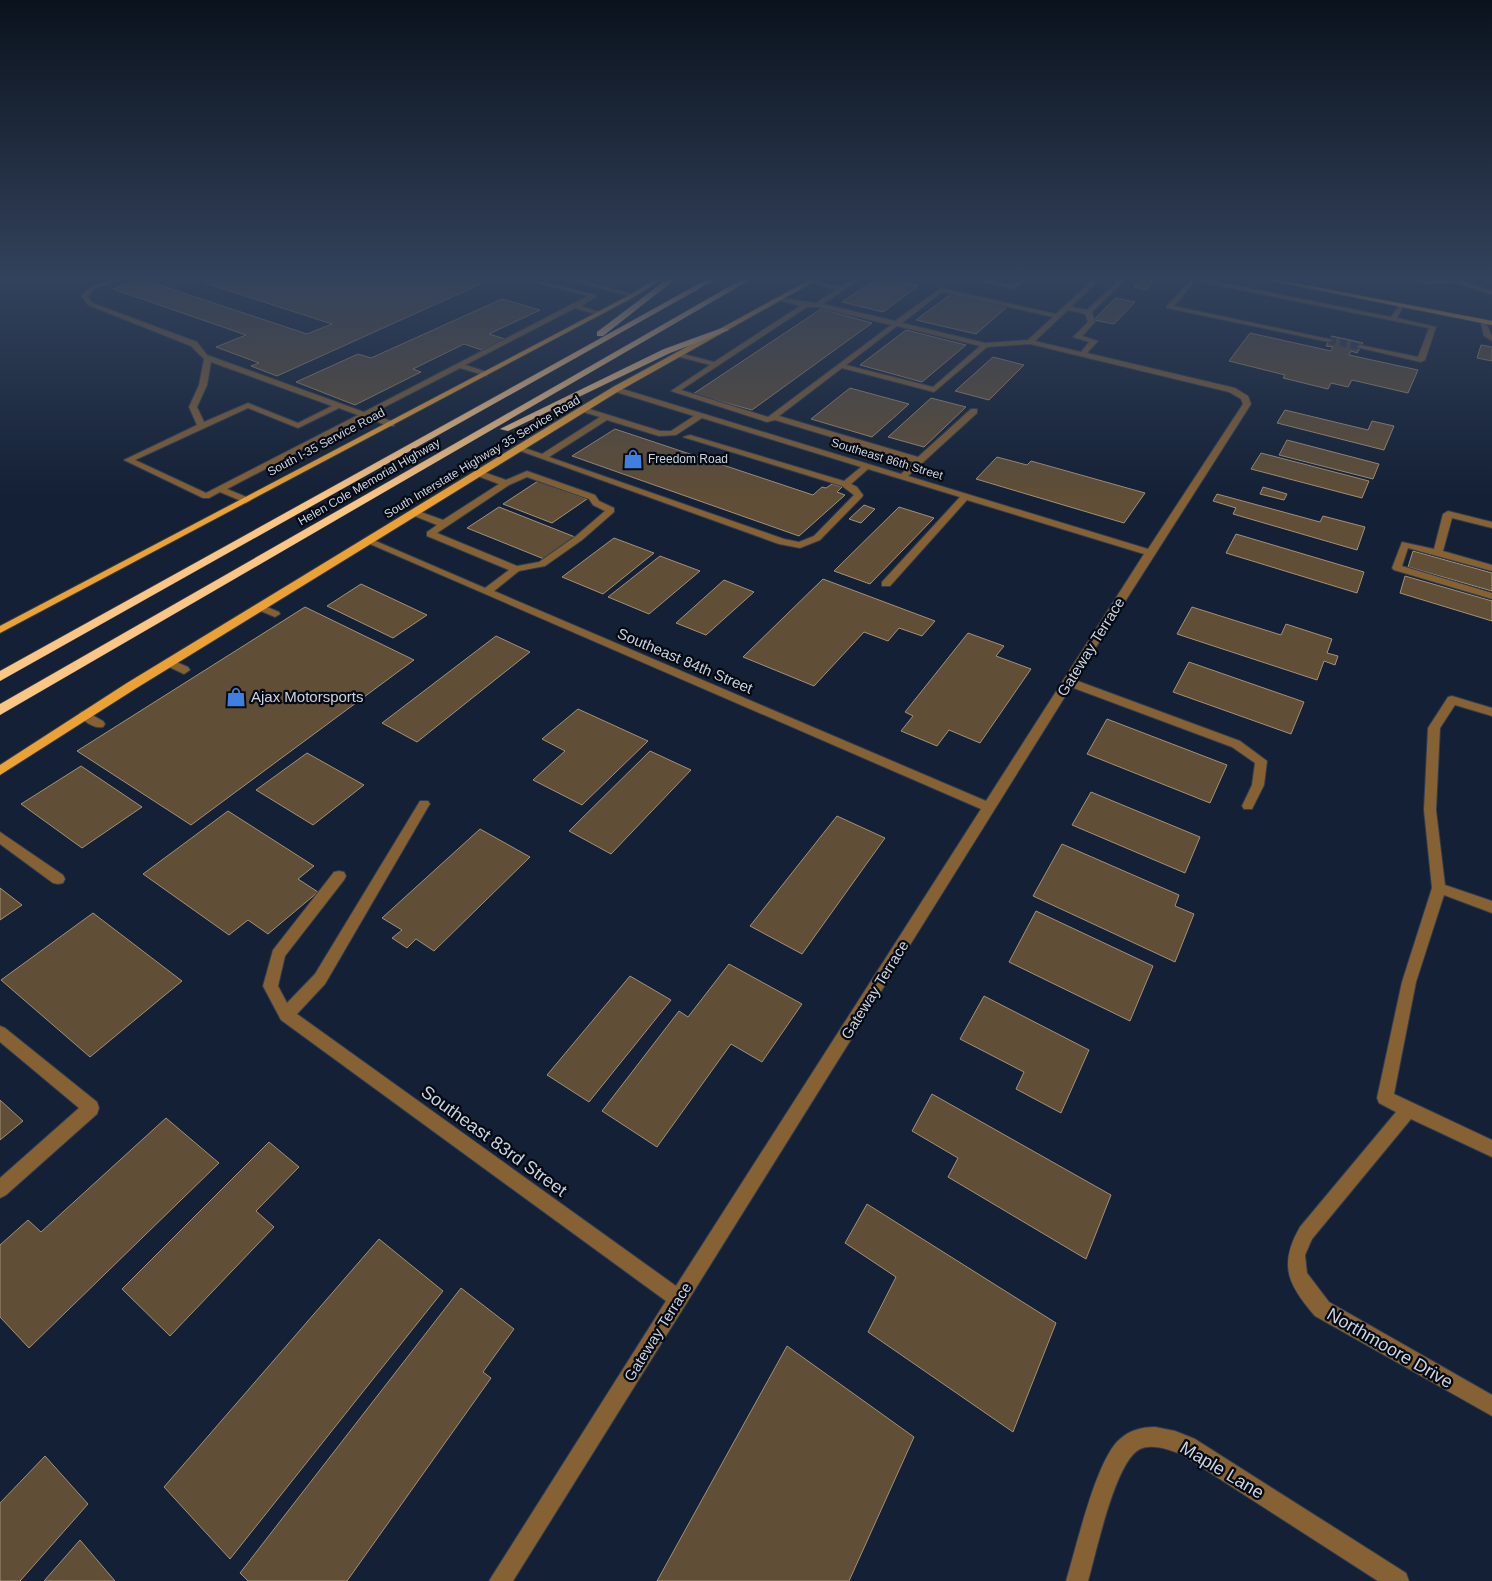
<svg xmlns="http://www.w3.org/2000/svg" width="1492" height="1581" viewBox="0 0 1492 1581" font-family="Helvetica,sans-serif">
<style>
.building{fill:#604e36;stroke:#a49076}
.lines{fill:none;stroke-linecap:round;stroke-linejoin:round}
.minor-tunnel{stroke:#2f3b4f;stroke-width:7;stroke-dasharray:7 4;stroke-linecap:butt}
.minor-casing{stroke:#303d51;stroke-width:2}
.major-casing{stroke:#303d51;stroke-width:2}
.highway-casing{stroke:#303d51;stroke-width:1}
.minor{fill:#856133;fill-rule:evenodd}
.major{fill:#eca135;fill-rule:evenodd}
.highway{fill:#fbc583;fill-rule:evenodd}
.labels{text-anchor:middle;stroke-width:4.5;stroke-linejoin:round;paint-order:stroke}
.far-street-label{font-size:12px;fill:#cbd4e2;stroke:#050a13}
.far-poi-label{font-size:12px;fill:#cbd4e2;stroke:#050a13;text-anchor:start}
.street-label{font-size:15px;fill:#cbd4e2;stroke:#050a13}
.poi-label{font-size:15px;fill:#cbd4e2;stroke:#050a13;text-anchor:start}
.near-street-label{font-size:18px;fill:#cbd4e2;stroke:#050a13}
</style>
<rect width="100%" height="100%" fill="#132035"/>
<path class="building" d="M222,277H496L277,376L251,366L259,363L216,347L246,335L113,289L141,279L307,334L332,324L205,283Z
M879,277L918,286L883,312L842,302Z
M1144,277H1158L1146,290L1134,287Z
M951,294L1008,306L976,334L916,320Z
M1115,298L1135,302L1114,324L1094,320Z
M502,299L540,310L489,334L505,339L482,350L464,344L413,369L421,372L355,405L296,382L358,354L371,358Z
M821,309L872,323L752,410L693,394Z
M906,330L966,345L922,382L860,365Z
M1250,333L1331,351L1333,347L1326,346L1332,336L1363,343L1357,353L1351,351L1349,355L1418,370L1408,393L1352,380L1348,387L1331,383L1328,389L1283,378L1285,375L1229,361Z
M1481,345L1492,347V361L1477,358Z
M993,357L1024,365L989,400L955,391Z
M850,388L909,404L872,437L811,419Z
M931,398L966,407L924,447L888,437Z
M1285,410L1368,430L1372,421L1394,426L1384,450L1277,423Z
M615,429L813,495L822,487L826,488L832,484L842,487L837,492L845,495L799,536L572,456Z
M1287,440L1379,464L1373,479L1279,455Z
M1261,453L1369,481L1362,498L1251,469Z
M997,457L1027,465L1031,461L1145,493L1124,523L976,479Z
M538,481L587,499L552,523L503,504Z
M1263,487L1287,494L1284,500L1260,494Z
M1217,494L1320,522L1323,516L1365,527L1357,550L1233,514L1236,508L1213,501Z
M864,505L875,509L861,523L849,519Z
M499,507L575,537L544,559L467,528Z
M899,507L934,518L870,584L834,571Z
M1236,534L1364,572L1357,593L1226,553Z
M614,538L654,553L603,594L562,577Z
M1413,551L1492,573V591L1408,567Z
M660,556L700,571L649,614L608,597Z
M1405,576L1492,601V621L1400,593Z
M823,579L935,621L922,636L899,628L888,641L864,632L814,686L743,657Z
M724,580L754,592L706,635L676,623Z
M361,584L427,615L393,638L327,606Z
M305,607L414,660L191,825L77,751Z
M1192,607L1281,635L1286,624L1332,639L1327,653L1338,656L1335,665L1324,661L1317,680L1177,634Z
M968,633L1004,646L996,656L1031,669L980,743L949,730L937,746L901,731L913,716L905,712Z
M496,636L530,652L417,742L382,723Z
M1189,662L1304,702L1291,734L1173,692Z
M578,709L648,741L582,805L533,780L565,751L542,739Z
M1107,719L1227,765L1210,803L1087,754Z
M650,751L691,770L611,854L569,831Z
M307,753L364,785L313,825L256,790Z
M81,766L142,807L82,848L21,804Z
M1091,792L1200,837L1185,873L1072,825Z
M228,811L314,866L298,879L318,892L268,934L248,920L229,935L143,874Z
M837,816L885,838L802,954L750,926Z
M480,829L530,857L434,951L416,939L407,948L392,938L402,930L382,918Z
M1062,844L1179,895L1175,906L1194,914L1175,962L1033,896Z
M0,888L22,905L0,920Z
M1036,911L1153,966L1130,1021L1009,962Z
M93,913L182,981L90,1057L1,980Z
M729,964L802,1004L762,1062L731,1044L657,1147L602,1111L679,1011L688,1017Z
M630,976L671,1000L589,1102L547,1075Z
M984,996L1089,1050L1061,1113L1016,1089L1024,1072L960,1039Z
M932,1094L1111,1195L1086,1259L948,1177L958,1158L912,1131Z
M0,1100L23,1121L0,1140Z
M166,1118L219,1163L29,1348L0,1317V1245L28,1220L41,1232Z
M269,1142L299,1167L256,1211L274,1227L170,1336L122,1289Z
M867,1204L1056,1323L1013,1432L868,1332L896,1277L845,1243Z
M379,1239L443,1291L230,1559L164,1487Z
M461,1288L514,1329L483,1372L491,1378L347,1581H248L240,1573Z
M787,1346L914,1437L849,1581H657Z
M45,1456L88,1504L20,1581H0V1503Z
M80,1540L115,1581H44Z"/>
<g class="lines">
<path class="minor-tunnel" d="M1329,340L1360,347"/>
<defs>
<path id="minor" d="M118,277H126L95,289L88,296L92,303L197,342L207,355L364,412L588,296L537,283V281L596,295V297L581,306L602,313L599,315L575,308L465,365L487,372V376L460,368L371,414L394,422V426H388L365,417L227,489L249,498L251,500L246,503L220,492L209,498H203L124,460L197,425L189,407L199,385L204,359L191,346L88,305L81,296L91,287ZM211,362L332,406L298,423L248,403L204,422L197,407L207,385ZM248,408L298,428L339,408L358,415L206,493L135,460Z
M558,277H567L636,295L633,297Z
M856,277H863L823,304L895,321L941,288L1056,314L1096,277H1102L1071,307L1087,310L1122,277H1128L1092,312L1095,322L1082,336L1098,341L1087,353L1235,388L1248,396L1251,404L1075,680L1240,741L1267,761L1264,785L1252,809H1244L1242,806L1252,785L1255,763L1232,747L1071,687L513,1581H489L666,1301L281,1020L263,986L273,950L334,872L339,871L344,872L346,876L344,880L285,956L278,986L287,1003L315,974L420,801H428L430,804L428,807L325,984L297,1014L676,1286L981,809L363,541L368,538L371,539L485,588L509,570L427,536V532L437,525L412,515V511H418L443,520L499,484L475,475L474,473L478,470L506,480L527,471L595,495L599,501L614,508V512L582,540L545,566L519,571L494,591L986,801L1144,554L967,500L890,586H882V582L960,497L868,469L851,484L857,487L863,495L862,497L820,540L800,548L779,544L515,449L519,446L542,454L600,417L580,411L579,409L583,407L660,431H671L694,416L613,391V387H616L901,474L914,462L775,420L767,422L671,391L710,365L676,356V352L714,362L800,306L779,300V298L816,303L836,290L809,282V280L841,287ZM942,292L1053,317L1028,340L985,343L902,323ZM807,307H817L891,325L768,417L681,390ZM1068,310L1085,314L1088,322L1073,337L1089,342L1081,352L1035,341ZM897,326L980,346L933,387L846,365ZM1030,344L1229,392L1241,399L1243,404L1148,549L908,476L977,413V409H971L918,457L779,416L842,368L934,392L987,347ZM702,418L861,467L844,481L690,435L683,437L842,486L854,495L814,536L799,542L784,539L549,457L607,420L659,436L676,435ZM527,477L589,499L593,505L605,511L576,536L539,562L517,566L437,533L509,485Z
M961,277H972L1013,285L1023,277H1030L1014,289Z
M1194,277L1391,317L1401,303L1404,305L1397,318L1436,327L1425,360L1421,362L1356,347L1360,345L1418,357L1429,328L1195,281L1174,306L1333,340L1329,342L1167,308V306Z
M1396,277L1424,280L1455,279L1456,277H1462L1461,280L1492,291V295L1456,283L1424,284Z
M1480,320L1485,321L1492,336V341L1484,336Z
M1448,511L1492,522V528L1452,518L1443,551L1492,565V571L1408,548L1402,566L1492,593V599L1394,570L1392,568L1402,542L1434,549L1443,514Z
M260,604L279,612L280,614L275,617L256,609V605Z
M169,659L188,667L190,670L184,674L165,665L164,663Z
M1452,696L1492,708V716L1455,705L1440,728L1436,810L1445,885L1492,901V913L1444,895L1416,982L1394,1094L1492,1140V1157L1411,1119L1312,1239L1305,1255L1307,1273L1329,1302L1492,1395V1416L1315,1316C1288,1285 1278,1265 1300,1227L1396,1112L1379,1103L1377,1098L1402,982L1432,888L1424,810L1428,728L1448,697Z
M85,711L103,721L105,724L103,727C95,729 84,722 79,715L81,712Z
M0,832L63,875L65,879L63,883L58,884L53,883L0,844Z
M0,1026L5,1028L97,1102L99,1108L97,1114L6,1195L0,1198V1178L79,1108L0,1042Z
M1155,1427L1175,1431L1195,1439L1406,1573L1409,1581H1378L1181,1454C1170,1450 1152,1443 1140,1449C1115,1461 1096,1554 1088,1581H1066C1076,1549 1096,1459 1120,1439C1130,1430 1142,1427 1155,1427Z"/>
<path id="major" d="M659,277H666L632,298L0,633V626L628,296Z
M815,277H822L619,391L135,689L0,775V765L127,683L613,387Z
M1252,277H1263L1492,321V325Z"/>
<path id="highway" d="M670,277H678L603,336H597V332Z
M711,277H720L0,681V671Z
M746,277H755L0,715V704Z
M722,328L729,330L670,353L508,431L500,429L664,349Z"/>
</defs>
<use href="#minor" class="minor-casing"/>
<use href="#major" class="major-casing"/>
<use href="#highway" class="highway-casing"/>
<use href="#minor" class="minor"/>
<use href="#major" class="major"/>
<use href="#highway" class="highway"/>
</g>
<linearGradient id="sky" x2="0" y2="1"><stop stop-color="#0a121d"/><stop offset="0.56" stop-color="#33425c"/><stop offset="1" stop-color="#33425c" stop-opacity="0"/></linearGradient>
<rect width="1492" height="498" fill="url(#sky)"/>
<defs>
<symbol id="shop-bare" viewBox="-9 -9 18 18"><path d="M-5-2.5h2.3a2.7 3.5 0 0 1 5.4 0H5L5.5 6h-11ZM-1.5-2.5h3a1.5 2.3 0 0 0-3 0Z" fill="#3f7fe0" stroke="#050a13" stroke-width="2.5" paint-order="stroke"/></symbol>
</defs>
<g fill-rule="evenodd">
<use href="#shop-bare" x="619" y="445" width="28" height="28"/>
<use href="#shop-bare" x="222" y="683" width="28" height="28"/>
</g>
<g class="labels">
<g class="far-street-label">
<text transform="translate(326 442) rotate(-28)" y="4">South I-35 Service Road</text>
<text transform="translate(482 457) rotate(-31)" y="4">South Interstate Highway 35 Service Road</text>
<text transform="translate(887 459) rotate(17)" y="4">Southeast 86th Street</text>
<text transform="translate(369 482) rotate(-30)" y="4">Helen Cole Memorial Highway</text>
</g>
<g class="far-poi-label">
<text x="648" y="463">Freedom Road</text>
</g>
<g class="street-label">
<text transform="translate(1091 647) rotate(-58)" y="5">Gateway Terrace</text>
<text transform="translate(685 661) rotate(23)" y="5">Southeast 84th Street</text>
<text transform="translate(875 990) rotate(-58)" y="5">Gateway Terrace</text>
<text transform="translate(658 1332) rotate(-58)" y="5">Gateway Terrace</text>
</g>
<g class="poi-label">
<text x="251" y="702">Ajax Motorsports</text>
</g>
<g class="near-street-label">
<text transform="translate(494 1141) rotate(36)" y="6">Southeast 83rd Street</text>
<text transform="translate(1390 1348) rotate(30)" y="6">Northmoore Drive</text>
<text transform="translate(1222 1470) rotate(31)" y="6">Maple Lane</text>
</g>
</g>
</svg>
